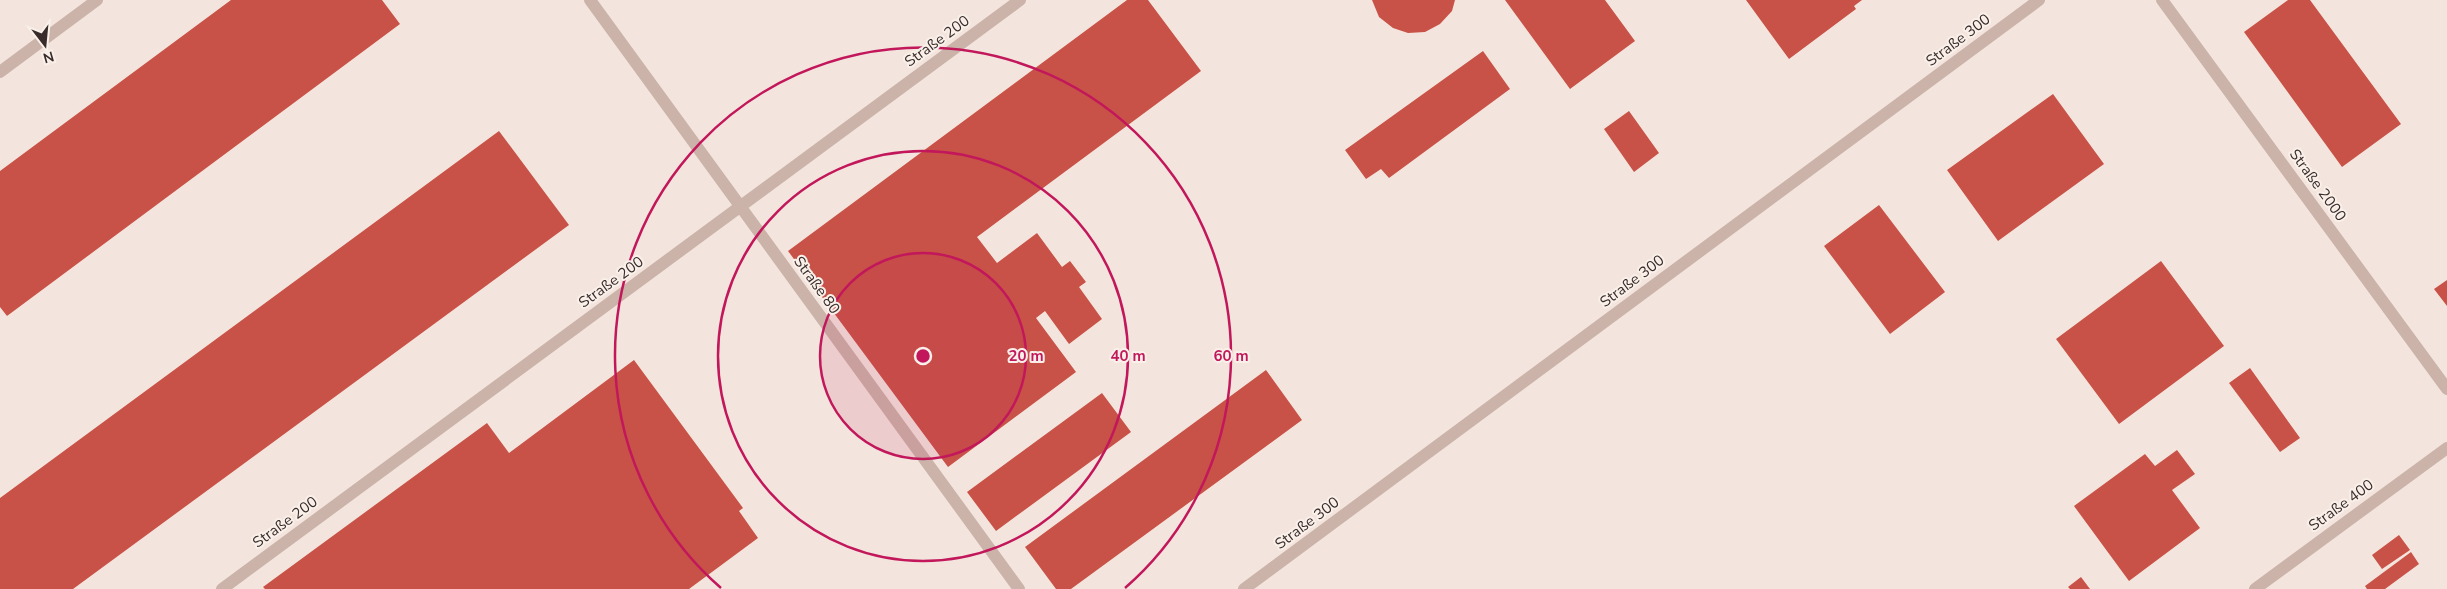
<svg xmlns="http://www.w3.org/2000/svg" width="2447" height="589" viewBox="0 0 2447 589" font-family="'Nunito Sans',sans-serif">
<style>
.building{fill:#c85247}
.lines{fill:none;stroke-linecap:round;stroke-linejoin:round}
.minor{stroke:#cbb3a9;stroke-width:12}
.ring{fill:none;stroke:#c2185b;stroke-width:2.5}
.labels{text-anchor:middle;stroke-width:4;stroke-linejoin:round;paint-order:stroke}
.street-label{font-size:15px;fill:#382b29;stroke:#faf0ea}
.centre{fill:#c2185b;stroke:#faf0ea;stroke-width:2.5}
.ring-label{font-size:15px;text-anchor:middle;font-weight:bold;fill:#c2185b;stroke:#faf0ea;stroke-width:4;stroke-linejoin:round;paint-order:stroke}
</style>
<rect width="100%" height="100%" fill="#f3e5dd"/>
<path class="building" d="M231,0H382L400,24L7,316L0,307V171Z
M1127,0H1148L1201,71L977,237L997,263L1037,233L1062,267L1070,261L1086,282L1079,287L1102,319L1069,344L1045,311L1036,318L1076,372L948,467L788,251Z
M1372,0H1455L1452,11L1440,24L1425,32L1408,33L1393,28L1379,17Z
M1505,0H1605L1635,41L1570,89Z
M1746,0H1862L1854,6L1856,9L1789,59Z
M2288,0H2310L2401,124L2342,167L2244,32Z
M1483,51L1510,89L1389,178L1381,169L1366,179L1345,150Z
M2053,94L2104,164L1998,241L1947,170Z
M1629,111L1659,153L1634,172L1604,129Z
M499,131L569,225L73,589H0V498Z
M1879,205L1945,292L1890,334L1824,246Z
M2161,261L2224,346L2119,424L2056,339Z
M2447,280V306L2434,289Z
M634,360L743,508L739,511L758,538L689,589H265L263,587L487,423L509,453Z
M2250,368L2300,438L2280,452L2229,383Z
M1266,370L1302,420L1071,589H1056L1025,547Z
M1102,393L1131,432L996,531L967,492Z
M2177,450L2195,474L2172,490L2200,528L2129,581L2074,506L2145,454L2155,466Z
M2399,535L2410,550L2382,569L2372,555Z
M2411,552L2419,564L2385,589H2367L2365,586Z
M2081,577L2090,589H2070L2068,587Z"/>
<g class="lines">
<path class="minor" d="M590,0L1019,589
M2162,0L2447,389
M0,72L97,0
M222,589L1020,0
M1244,589L2039,0
M2255,589L2447,448"/>
</g>
<circle cx="923" cy="356" r="103" fill="#c2185b" fill-opacity=".12"/>
<g class="ring">
<circle cx="923" cy="356" r="103"/>
<circle cx="923" cy="356" r="205"/>
<path d="M721 588A308 308 0 1 1 1125 588"/>
</g>
<g class="labels">
<g class="street-label">
<text transform="translate(1958 40) rotate(-37)" y="5">Straße 300</text>
<text transform="translate(937 41) rotate(-36)" y="5">Straße 200</text>
<text transform="translate(2318 185) rotate(54)" y="5">Straße 2000</text>
<text transform="translate(1632 281) rotate(-37)" y="5">Straße 300</text>
<text transform="translate(611 282) rotate(-36)" y="5">Straße 200</text>
<text transform="translate(817 285) rotate(54)" y="5">Straße 80</text>
<text transform="translate(2341 505) rotate(-36)" y="5">Straße 400</text>
<text transform="translate(285 522) rotate(-36)" y="5">Straße 200</text>
<text transform="translate(1307 523) rotate(-37)" y="5">Straße 300</text>
</g>
</g>
<circle cx="923" cy="356" r="8" class="centre"/>
<g class="ring-label">
<text x="1026" y="361">20 m</text>
<text x="1128" y="361">40 m</text>
<text x="1231" y="361">60 m</text>
</g>
<g transform="translate(45 45) rotate(164)" stroke="#faf0ea" stroke-width="4" paint-order="stroke">
<path d="M0-4L9 19L0 12L-9 19Z" fill="#382b29"/>
<text y="-8" font-size="14" font-weight="bold" text-anchor="middle" fill="#382b29">N</text>
</g>
</svg>
